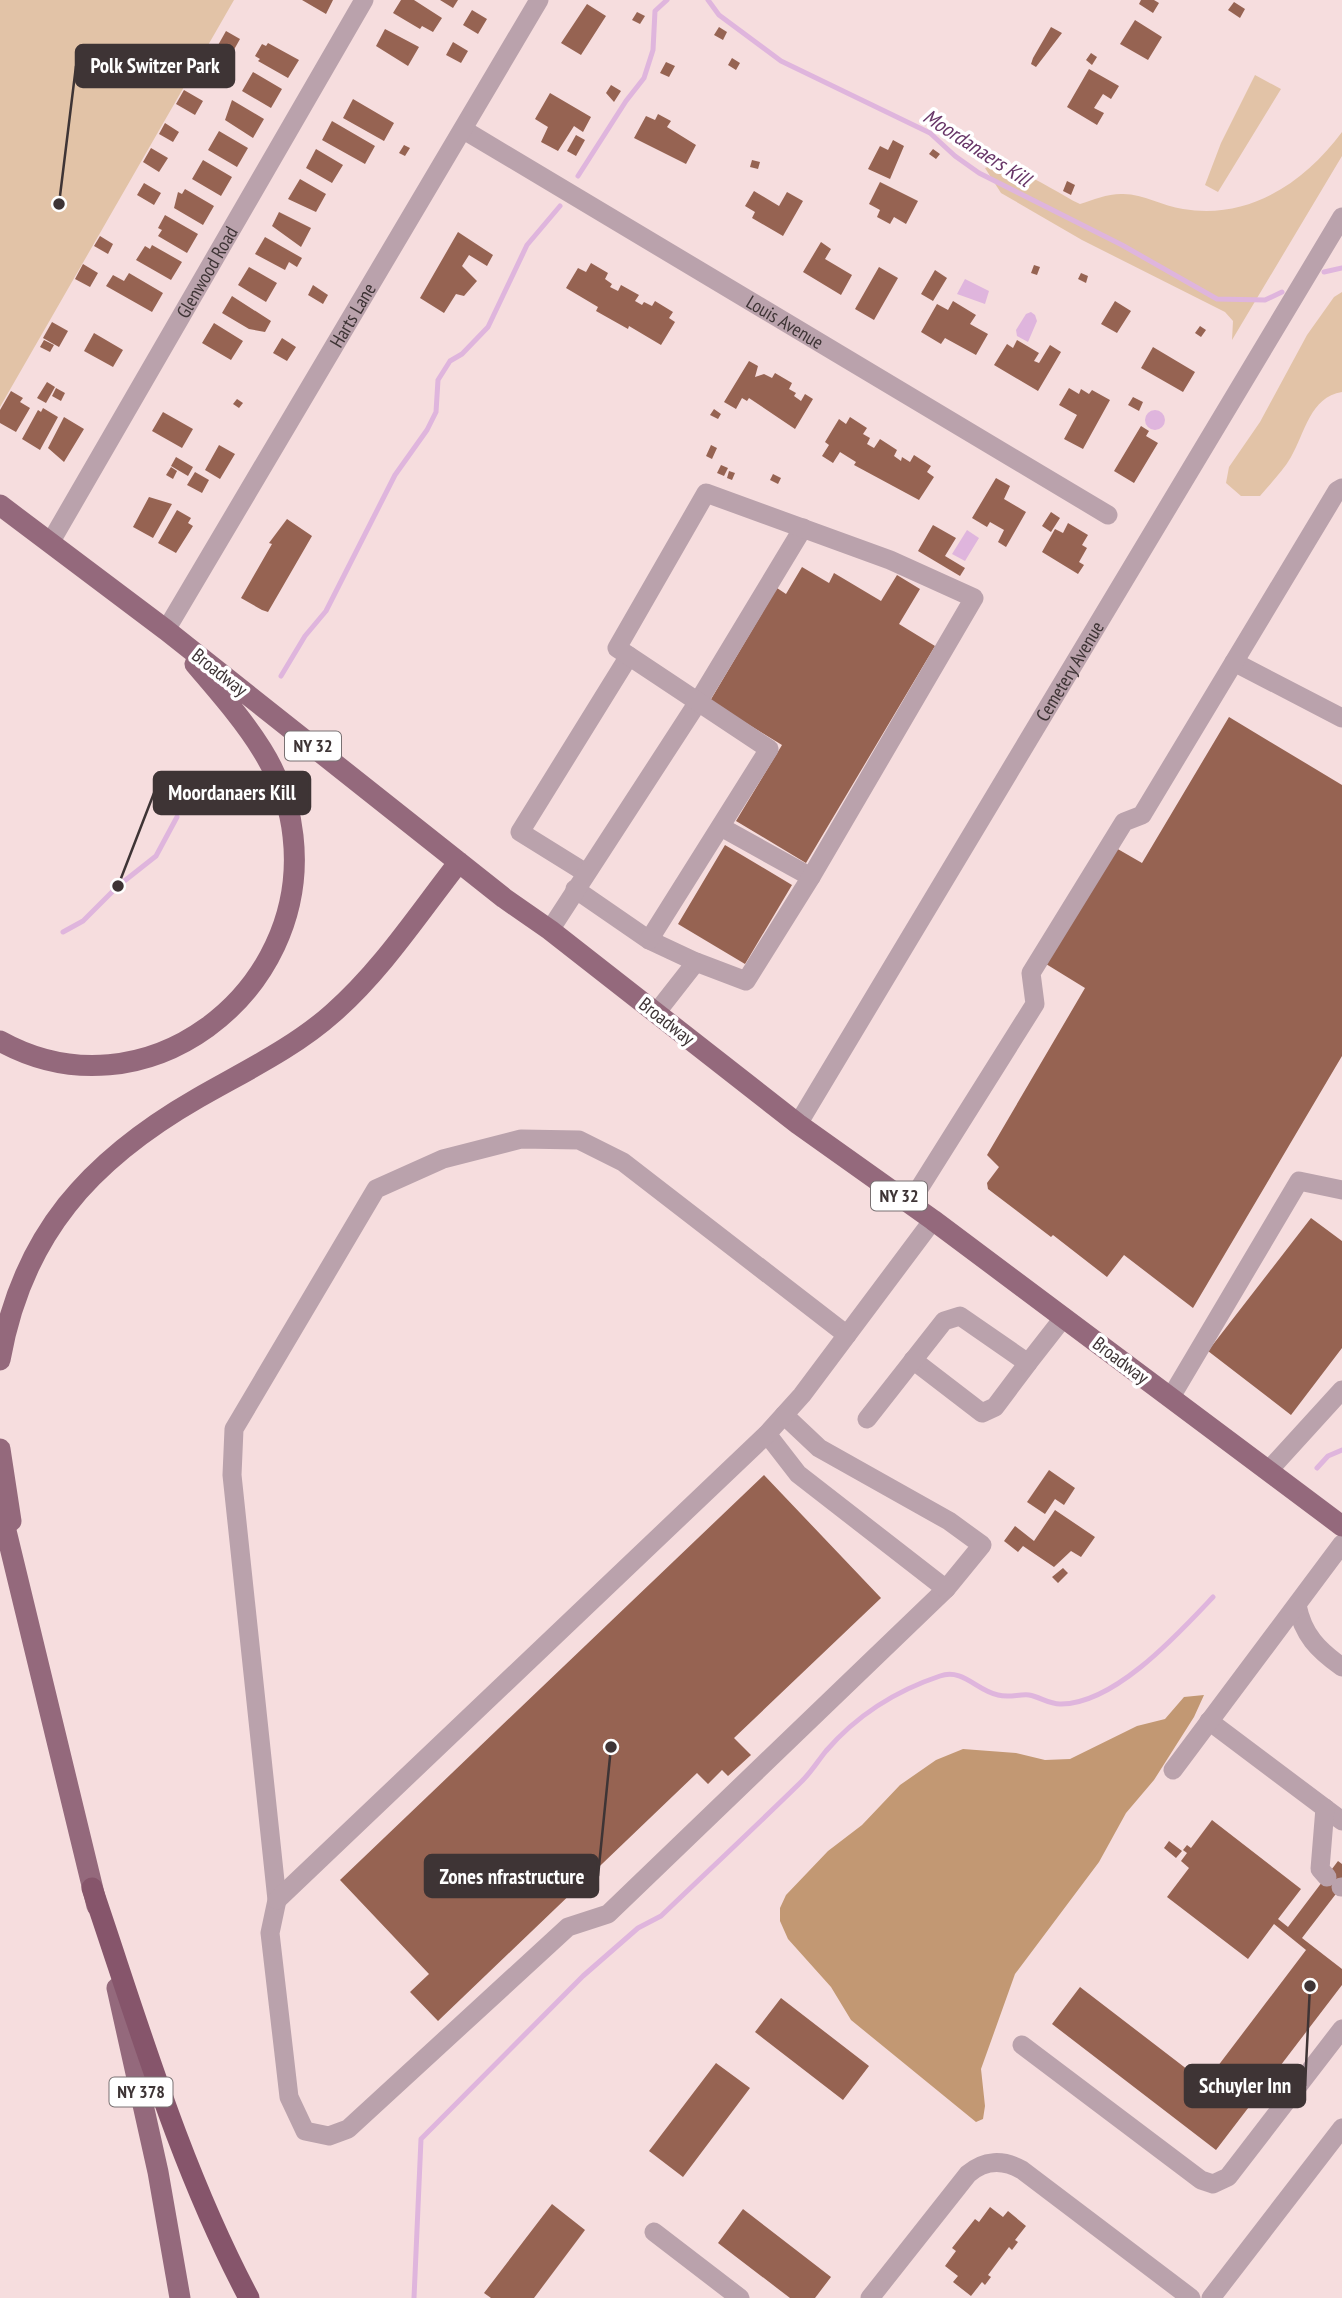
<svg xmlns="http://www.w3.org/2000/svg" width="1342" height="2298" viewBox="0 0 1342 2298" font-family="'PT Sans Narrow',sans-serif">
<style>
.green{fill:#e2c3a7}
.forest{fill:#c29873}
.water{fill:#dfb5dd}
.lines{fill:none;stroke-linecap:round;stroke-linejoin:round}
.stream{stroke:#dfb5dd;stroke-width:5}
.building{fill:#966352}
.minor{stroke:#baa2ac;stroke-width:19}
.major{stroke:#94697c;stroke-width:21}
.highway{stroke:#86556b;stroke-width:21}
.labels{text-anchor:middle;stroke-width:7;stroke-linejoin:round;paint-order:stroke}
.shield{fill:#fff;stroke:#787172;stroke-width:2}
.shield-label{font-size:18px;font-weight:bold;fill:#3e3435}
.street-label{font-size:19px;fill:#3e3435;stroke:#fff}
.water-label{font-size:21px;font-style:italic;fill:#673567;stroke:#fff}
.leader{fill:none;stroke:#3e3435;stroke-width:2.5}
.callout-dot{fill:#3e3435;stroke:#fff;stroke-width:2.5}
.callout{fill:#3e3435;stroke:#3e3435;stroke-width:2.5}
.callout-label{font-size:21px;text-anchor:middle;font-weight:bold;fill:#fff}
</style>
<rect width="100%" height="100%" fill="#f6ddde"/>
<path class="green" d="M0,0H234L0,407Z
M1255,75L1281,89L1218,192L1205,185L1221,143Z
M1342,132V156L1232,340L1233,321L1225,312L1082,240L1001,193L985,168C1012,159 1054,192 1080,204C1093,200 1107,194 1121,194C1142,193 1162,206 1183,209C1249,220 1304,183 1342,132Z
M1342,292V392C1310,397 1305,433 1291,457C1283,471 1270,484 1260,496H1241L1226,483L1229,467L1260,422L1307,335L1334,297Z"/>
<path class="forest" d="M1204,1695L1194,1717L1154,1780L1126,1813L1099,1862L1015,1974L981,2069L985,2106L983,2119L976,2122L851,2020L831,1987L788,1939L780,1921V1908L786,1895L828,1851L862,1825L900,1785L936,1760L963,1749L1016,1753L1045,1760L1070,1759L1137,1726L1165,1719L1184,1697Z"/>
<path class="water" d="M965,279L989,291L985,304L957,294Z
M1031,312L1035,315L1037,321L1028,342L1017,336L1016,330L1026,314Z
M1145 420a10 10 0 1 1 20 0a10 10 0 1 1-20 0Z
M967,530L979,538L965,561L952,554Z"/>
<g class="lines">
<path class="stream" d="M708,0L719,15L781,61L930,133L955,156L979,173L1122,245L1217,299L1265,300L1282,292
M578,176L626,101L644,78L653,50L655,11L667,0
M1324,272L1342,268
M281,676L305,636L326,611L395,475L427,430L436,412L438,380L450,361L462,354L488,327L527,245L560,206
M63,932L83,921L118,886L156,856L177,817
M1317,1468L1328,1456L1342,1450
M414,2298L421,2139L583,1976L638,1928L661,1916C707,1872 754,1828 799,1784C810,1774 817,1762 826,1751C857,1715 895,1691 940,1676C963,1668 977,1691 998,1695C1009,1698 1019,1694 1029,1695C1040,1697 1049,1704 1060,1704C1114,1705 1179,1633 1213,1597"/>
</g>
<path class="building" d="M302,0H333L326,14Z
M401,0H414L442,18L433,32L422,26L420,29L393,13Z
M440,0H458L453,8Z
M1141,0H1154L1159,3L1153,13L1139,4Z
M1234,2L1245,9L1240,18L1228,10Z
M587,4L606,16L581,55L561,43Z
M472,10L487,19L478,34L463,25Z
M637,12L645,16L640,24L632,20Z
M1135,20L1162,37L1148,60L1120,44Z
M719,27L727,32L723,40L714,35Z
M1051,27L1062,33L1036,67L1031,64L1033,58Z
M385,29L419,47L408,66L376,46Z
M226,31L240,39L231,55L217,47Z
M453,42L468,51L461,63L446,55Z
M268,43L299,60L288,78L258,61L260,59L255,56L262,44L266,46Z
M1091,53L1097,57L1092,65L1086,60Z
M732,58L740,63L736,70L728,65Z
M666,62L675,66L669,77L660,73Z
M1089,69L1119,86L1111,99L1103,94L1094,108L1104,113L1097,125L1067,107Z
M253,72L282,89L271,108L242,91Z
M611,85L621,91L614,102L606,93Z
M184,90L203,101L195,115L176,104Z
M550,93L591,117L583,132L574,126L558,151L541,142L548,127L535,119Z
M353,99L394,123L384,141L343,118Z
M232,100L264,119L253,138L225,120Z
M658,114L671,121L667,127L696,145L686,164L634,138L646,116L655,120Z
M332,121L375,146L365,164L322,140Z
M165,123L179,132L173,142L159,134Z
M219,131L248,148L237,167L208,150Z
M576,135L585,140L576,156L567,151Z
M893,140L904,146L890,179L868,169L880,146L888,150Z
M404,145L410,148L405,156L399,153Z
M151,148L168,158L159,172L143,162Z
M316,149L343,165L332,183L306,168Z
M933,149L940,154L936,159L929,154Z
M203,160L232,177L221,196L192,179Z
M752,160L760,162L758,169L750,167Z
M300,179L326,194L316,212L288,199Z
M1067,181L1075,185L1071,195L1063,191Z
M880,182L918,201L906,224L894,217L890,224L877,217L880,210L869,204Z
M144,183L161,193L154,205L137,195Z
M185,189L214,206L203,225L174,208L178,192L182,194Z
M754,191L779,206L787,192L803,201L783,236L752,218L755,212L745,206Z
M279,212L311,228L301,247L272,226Z
M165,215L198,234L187,253L158,236L162,230L158,228Z
M458,232L493,255L487,266L469,255L462,266L477,281L464,296L456,294L444,313L420,298Z
M100,236L113,244L108,254L94,246Z
M265,237L302,258L297,267L289,262L285,270L255,254Z
M821,242L831,249L825,259L852,275L841,295L803,272Z
M152,245L182,262L171,280L136,260L145,246L150,249Z
M591,263L608,273L605,279L612,284L610,287L618,291L621,285L639,295L635,301L642,305L644,302L652,306L655,301L673,312L669,318L675,322L661,345L629,326L628,329L596,311L598,307L566,288L578,268L586,272Z
M83,264L98,273L90,287L75,279Z
M1034,265L1040,267L1037,275L1031,273Z
M249,267L277,283L266,302L238,285Z
M879,267L898,278L874,320L855,309Z
M935,270L947,278L933,301L921,294Z
M129,273L163,293L152,312L106,286L113,275L124,281Z
M1081,273L1088,276L1086,283L1078,279Z
M313,285L328,295L323,304L308,295Z
M232,296L271,321L265,332L249,329L222,313Z
M953,301L976,315L970,324L988,334L976,355L945,338L941,344L921,332L937,304L948,310Z
M1115,301L1131,311L1117,333L1101,324Z
M52,322L68,331L59,347L43,338Z
M214,323L243,341L231,360L202,343Z
M1200,326L1206,330L1201,337L1195,333Z
M94,333L123,350L113,367L84,351Z
M282,338L296,347L287,361L273,353Z
M44,340L54,345L50,352L40,347Z
M1017,340L1039,353L1034,361L1039,363L1050,345L1061,352L1038,391L994,365L1007,344L1013,348Z
M1153,347L1195,372L1183,392L1141,368Z
M749,361L758,366L755,377L764,374L772,378L775,373L792,383L789,389L796,393L794,396L801,401L805,394L813,399L795,429L749,398L747,401L742,398L736,409L724,402Z
M47,382L55,387L46,403L37,398Z
M56,388L65,393L61,401L52,396Z
M1069,388L1079,394L1081,389L1089,394L1092,390L1110,400L1083,449L1064,439L1077,415L1059,405Z
M11,391L23,398L20,402L30,408L16,432L0,423V410Z
M1133,397L1143,402L1139,411L1128,405Z
M237,399L243,403L239,408L233,404Z
M43,408L58,417L40,450L22,439L38,410L41,412Z
M714,409L721,414L718,419L710,415Z
M163,412L193,429L182,448L152,431Z
M64,417L84,429L64,462L48,448Z
M850,417L867,428L863,434L870,438L867,444L874,448L880,439L897,450L894,456L901,461L902,457L910,462L914,455L931,466L927,472L934,477L919,500L854,465L856,462L840,452L833,463L822,456L829,445L825,442L839,419L846,424Z
M1141,426L1149,431L1146,436L1158,443L1134,483L1114,471Z
M219,445L235,454L220,479L205,470Z
M711,445L717,448L712,459L706,456Z
M176,457L193,467L188,476L171,466Z
M721,465L728,468L724,476L717,473Z
M171,467L177,471L173,479L166,475Z
M729,471L735,473L732,480L727,478Z
M195,472L209,480L202,493L187,485Z
M773,474L781,478L778,484L770,480Z
M996,478L1010,486L1004,499L1026,512L1006,547L998,542L1004,530L990,522L987,527L972,518Z
M149,497L172,504L153,538L133,527Z
M177,510L191,518L188,523L193,526L176,553L158,543Z
M1051,512L1060,518L1051,532L1042,526Z
M287,519L312,536L268,612L262,610L241,598L272,544L269,543Z
M1068,523L1088,535L1082,545L1087,548L1079,562L1084,565L1078,574L1042,552L1055,529L1063,533Z
M933,525L956,538L945,556L965,568L960,576L918,551Z
M802,567L829,583L834,573L881,601L897,575L920,589L899,624L935,646L806,863L736,821L782,745L710,701L777,588L786,594Z
M1229,717L1342,785V1056L1193,1308L1124,1255L1107,1277L1053,1235L1051,1237L988,1189L987,1183L999,1167L987,1155L1085,988L1046,964L1116,848L1142,863Z
M725,845L792,885L745,964L678,924Z
M1311,1218L1342,1241V1348L1291,1415L1208,1351Z
M1049,1470L1075,1488L1064,1505L1055,1499L1045,1514L1027,1502Z
M764,1475L881,1598L734,1738L751,1755L728,1776L722,1770L708,1784L697,1773L438,2021L410,1992L429,1974L340,1880Z
M1055,1510L1095,1537L1081,1557L1071,1551L1054,1567L1023,1546L1018,1552L1004,1541L1015,1526L1034,1541Z
M1063,1568L1068,1573L1058,1583L1052,1577Z
M1212,1820L1301,1889L1278,1919L1288,1927L1338,1861L1342,1864V1886L1302,1938L1342,1969V1985L1216,2150L1052,2024L1080,1987L1205,2083L1306,1950L1274,1924L1248,1959L1167,1897L1189,1868L1181,1861L1187,1853L1183,1850L1187,1845L1191,1848Z
M1169,1841L1182,1851L1176,1858L1164,1848Z
M781,1998L869,2066L843,2100L755,2032Z
M716,2063L750,2088L683,2177L649,2151Z
M552,2204L585,2230L534,2298H491L484,2293Z
M990,2207L1003,2217L1008,2211L1026,2226L1015,2240L1018,2242L1012,2250L1009,2247L988,2275L991,2277L985,2285L982,2282L971,2296L953,2282L958,2276L945,2266L956,2251L952,2248L975,2219L979,2222Z
M743,2209L831,2277L815,2298H790L718,2243Z"/>
<g class="lines">
<g class="minor">
<path id="s1" d="M464,130L1108,515"/>
<path id="s2" d="M50,543L364,0"/>
<path id="s3" d="M166,630L539,0"/>
<path d="M1234,662L1342,718"/>
<path d="M721,827L811,877"/>
<path d="M586,873L520,832L629,656"/>
<path d="M575,889L649,940L696,962L656,1013"/>
<path d="M550,930L698,702L803,528"/>
<path d="M649,940L769,749L617,648L706,493L890,560L974,598L811,877L746,981L696,962"/>
<path id="s4" d="M798,1124L1342,217"/>
<path d="M910,1203L1035,1004L1031,973L1124,822L1142,815L1337,491L1342,488"/>
<path d="M847,1335L623,1162L579,1140L521,1139L443,1159L376,1189L234,1429L232,1475L277,1900L270,1933L289,2097L305,2131L329,2136L348,2129L568,1927L608,1914L946,1589"/>
<path d="M913,1360L982,1413L995,1407L1028,1363"/>
<path d="M1171,1397L1299,1181L1342,1190"/>
<path d="M867,1419L944,1321L960,1316L1028,1363L1064,1317"/>
<path d="M767,1434L798,1474L946,1589L982,1545L949,1521L819,1448L784,1415"/>
<path d="M1269,1470L1342,1390"/>
<path d="M1297,1605C1303,1635 1318,1650 1342,1667"/>
<path d="M1209,1721L1342,1821"/>
<path d="M1173,1770L1342,1544"/>
<path d="M1325,1808L1320,1869L1327,1877"/>
<path d="M1341,1887H1342"/>
<path d="M277,1900L767,1434L802,1395L933,1220"/>
<path d="M1022,2045L1201,2180L1213,2184L1228,2177L1342,2029"/>
<path d="M654,2232L740,2298"/>
<path d="M870,2298L968,2174C984,2160 1003,2159 1022,2170L1191,2298"/>
<path d="M1211,2298L1342,2128"/>
</g>
<path class="major" d="M0,505L166,630L504,898L550,930L798,1124L933,1220L1342,1526
M0,1041C144,1121 311,993 293,836C286,766 238,715 195,664
M0,1360C22,1235 90,1160 198,1098C243,1072 294,1048 333,1013C382,970 419,913 459,862
M0,1449L11,1521
M0,1506L97,1906
M117,1988L158,2172L180,2298"/>
<path class="highway" d="M92,1888C139,2026 180,2168 249,2298"/>
</g>
<g class="labels">
<g class="shield">
<rect x="285" y="731.5" width="56" height="29" rx="5"/>
<rect x="871" y="1181.5" width="56" height="29" rx="5"/>
<rect x="109.5" y="2077.5" width="63" height="29" rx="5"/>
</g>
<g class="shield-label">
<text x="313" y="752">NY 32</text>
<text x="899" y="1202">NY 32</text>
<text x="141" y="2098">NY 378</text>
</g>
<g class="street-label">
<text dy="7" stroke="none"><textPath href="#s2" startOffset="313">Glenwood Road</textPath></text>
<text dy="7" stroke="none"><textPath href="#s3" startOffset="366">Harts Lane</textPath></text>
<text dy="7" stroke="none"><textPath href="#s1" startOffset="374">Louis Avenue</textPath></text>
<text dy="7" stroke="none"><textPath href="#s4" startOffset="528">Cemetery Avenue</textPath></text>
<text transform="translate(220 672) rotate(38)" y="7">Broadway</text>
<text transform="translate(667 1021) rotate(38)" y="7">Broadway</text>
<text transform="translate(1121 1360) rotate(37)" y="7">Broadway</text>
</g>
<g class="water-label">
<text transform="translate(977 148) rotate(33)" y="7">Moordanaers Kill</text>
</g>
</g>
<path class="leader" d="M59 204L76 66M118 886L154 793M611 1747L598 1876M1310 1986L1305 2086"/>
<g class="callout-dot">
<circle cx="59" cy="204" r="7"/>
<circle cx="118" cy="886" r="7"/>
<circle cx="611" cy="1747" r="7"/>
<circle cx="1310" cy="1986" r="7"/>
</g>
<g class="callout">
<rect x="76" y="45" width="158" height="42" rx="7"/>
<rect x="154" y="772" width="156" height="42" rx="7"/>
<rect x="425" y="1855" width="173" height="42" rx="7"/>
<rect x="1185" y="2065" width="120" height="42" rx="7"/>
</g>
<g class="callout-label">
<text x="155" y="73">Polk Switzer Park</text>
<text x="232" y="800">Moordanaers Kill</text>
<text x="512" y="1884">Zones nfrastructure</text>
<text x="1245" y="2093">Schuyler Inn</text>
</g>
</svg>
